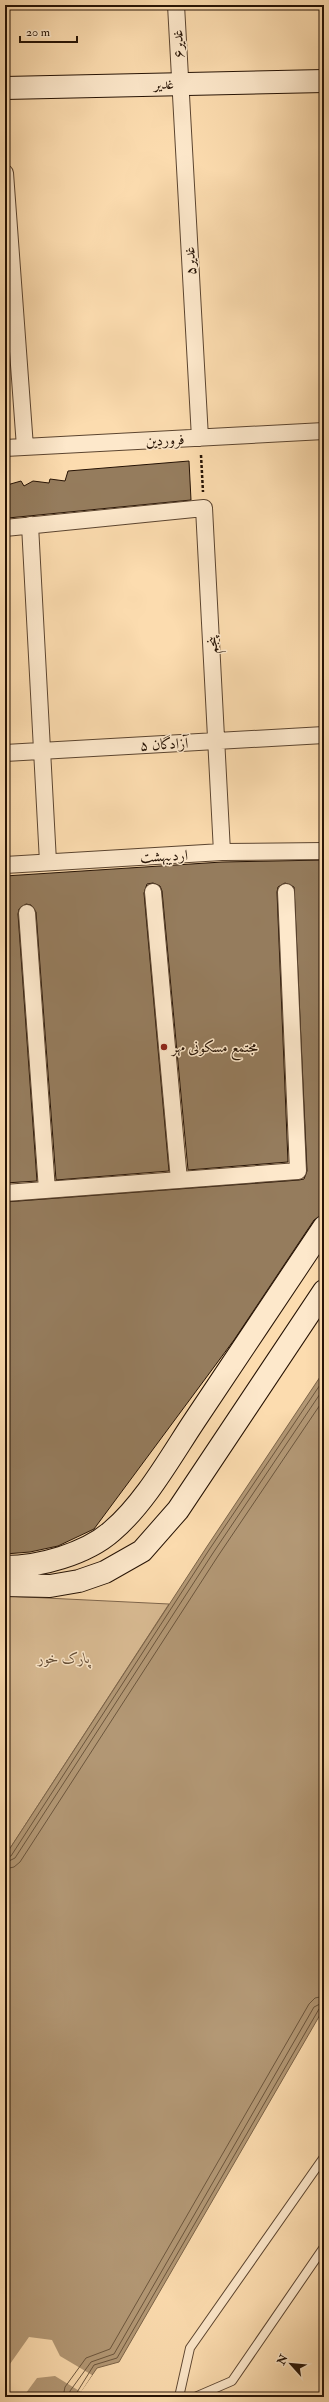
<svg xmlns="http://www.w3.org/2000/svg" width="329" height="2402" viewBox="0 0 329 2402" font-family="'IM FELL Double Pica',Amiri,serif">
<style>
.green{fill:#d8ba92;stroke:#7f664c}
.water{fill:#b39875;stroke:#7b6348}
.pier{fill:#fcdcaf}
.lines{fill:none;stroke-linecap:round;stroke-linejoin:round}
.shore{stroke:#6c563d;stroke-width:1}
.building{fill:#957c5d;stroke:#261305}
.lane-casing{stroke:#5c4530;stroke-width:10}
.street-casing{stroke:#5c4530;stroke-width:18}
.secondary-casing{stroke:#261305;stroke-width:24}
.path{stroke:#261305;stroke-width:2.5;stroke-dasharray:3 2;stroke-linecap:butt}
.lane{stroke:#fde8cb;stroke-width:8}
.street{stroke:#fde8cb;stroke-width:16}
.secondary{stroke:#fde8cb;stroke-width:22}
.poi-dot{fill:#8f2418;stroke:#fde8cb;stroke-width:1.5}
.labels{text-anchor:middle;stroke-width:3;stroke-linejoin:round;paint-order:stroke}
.street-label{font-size:15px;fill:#261305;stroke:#fde8cb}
.poi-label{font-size:15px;fill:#261305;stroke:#fde8cb;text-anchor:start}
.park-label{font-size:15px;font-style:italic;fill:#644d36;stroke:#fde8cb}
</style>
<rect width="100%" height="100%" fill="#fcdcaf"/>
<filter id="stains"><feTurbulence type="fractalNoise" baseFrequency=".005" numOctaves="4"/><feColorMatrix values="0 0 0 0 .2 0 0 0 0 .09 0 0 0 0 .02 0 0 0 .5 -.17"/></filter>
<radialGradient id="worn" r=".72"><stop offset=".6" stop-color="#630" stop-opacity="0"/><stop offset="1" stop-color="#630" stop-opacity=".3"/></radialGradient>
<path class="green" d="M5,1596L169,1604L5,1856Z"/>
<path class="water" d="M324,1371V2008L119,2362L97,2368L77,2397H5V1856L206,1548Z"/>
<path class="pier" d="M29,2337L52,2340L60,2356L92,2375L81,2392L55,2376L37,2378L23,2397H5V2371Z"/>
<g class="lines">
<path class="shore" d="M5,1858L11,1856L209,1550L324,1379
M5,1863L15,1858L213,1553L324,1388
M5,1869L14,1867L20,1862L218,1556L324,1399
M63,2397L65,2387L86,2358L110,2349L309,2004L315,1998L324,1996
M69,2397L70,2391L91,2362L114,2354L314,2007L324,2002
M74,2397L94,2365L117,2358L319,2009L324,2007"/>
</g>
<path class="building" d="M189,461L191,500L8,518L7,485L21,481L24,486L33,481L49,483L50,479L65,481L68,471Z
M324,860V1215L314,1220L234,1340L94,1529L58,1546L30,1552L5,1554V1202L299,1180L304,1179L307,1171L294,887L285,883L278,887L277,892L288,1162L188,1170L162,891L160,886L153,883L147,884L144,893L169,1171L56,1180L36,912L31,905L26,904L19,909L18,914L37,1181L5,1183V876L222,862Z"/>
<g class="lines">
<defs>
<path id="lane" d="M179,2397L190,2348L324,2157
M195,2397L232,2381L324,2247"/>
<path id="street" d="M176,5L200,438
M5,173L25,447
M5,448L324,431
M30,525L48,862
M5,528L204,508L222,852
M5,753L324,735
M5,865L222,852L324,851
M153,892L179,1180
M27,913L47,1190
M5,1193L298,1171L286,892"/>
<path id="secondary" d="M5,88L324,81
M5,1567C39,1567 86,1554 112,1531C145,1503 171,1456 195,1420C238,1356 281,1291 324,1227
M5,1585L50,1586L79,1581L105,1572L142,1551L178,1510L324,1291"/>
</defs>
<use href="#lane" class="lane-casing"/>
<use href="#street" class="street-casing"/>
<use href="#secondary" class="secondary-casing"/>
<path class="path" d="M201,455L203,492"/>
<use href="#lane" class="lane"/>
<use href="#street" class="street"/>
<use href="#secondary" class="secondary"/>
</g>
<circle class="poi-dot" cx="164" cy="1047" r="4"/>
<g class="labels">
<g class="street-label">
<text transform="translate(178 44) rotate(-93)" y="5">غدیر۶</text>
<text transform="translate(164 84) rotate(-1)" y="5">غدیر</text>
<text transform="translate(190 261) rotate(-93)" y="5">غدیر۵</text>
<text transform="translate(165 440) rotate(-3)" y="5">فروردین</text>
<text transform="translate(212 645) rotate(-93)" y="5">پنجم</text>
<text transform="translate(164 744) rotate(-3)" y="5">آزادگان ۵</text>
<text transform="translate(164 856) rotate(-3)" y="5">اردیبهشت</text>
</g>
<g class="poi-label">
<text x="172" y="1052">مجتمع مسکونی مهر</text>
</g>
<g class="park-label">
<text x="64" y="1663">پارک خور</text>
</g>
</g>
<rect width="329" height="2402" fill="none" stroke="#fcdcaf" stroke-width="20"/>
<rect x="6" y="6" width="317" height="2390" fill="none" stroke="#261305" stroke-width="2"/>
<rect x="10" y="10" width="309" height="2382" fill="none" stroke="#261305"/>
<g transform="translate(291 2364) rotate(297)" stroke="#fde8cb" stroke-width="3" paint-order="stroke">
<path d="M0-3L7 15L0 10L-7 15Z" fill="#261305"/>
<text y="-6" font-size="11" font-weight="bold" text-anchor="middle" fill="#261305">N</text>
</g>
<path d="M20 36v6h57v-6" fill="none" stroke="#261305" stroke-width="2"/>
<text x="26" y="36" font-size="12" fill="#261305" stroke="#fde8cb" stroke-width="3" paint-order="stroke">20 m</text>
<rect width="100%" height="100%" filter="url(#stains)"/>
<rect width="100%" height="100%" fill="url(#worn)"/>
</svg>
